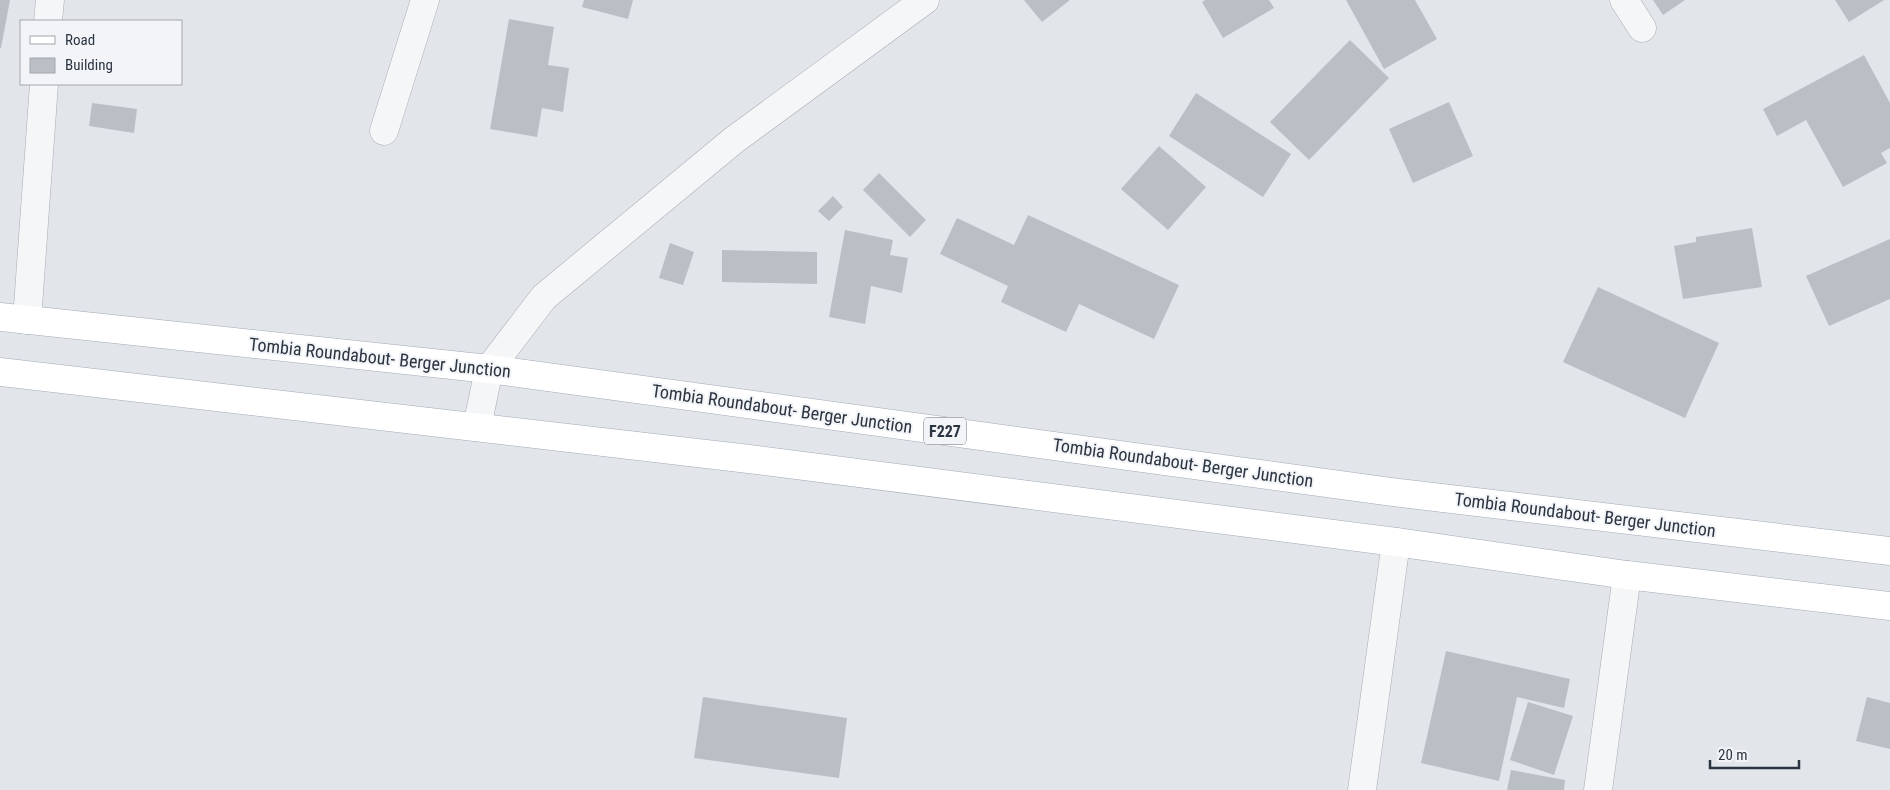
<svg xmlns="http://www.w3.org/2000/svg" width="1890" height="790" viewBox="0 0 1890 790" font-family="'Roboto Condensed',sans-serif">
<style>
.building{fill:#babfc6}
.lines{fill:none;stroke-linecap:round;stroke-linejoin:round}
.minor-casing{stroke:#a7adb4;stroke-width:29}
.major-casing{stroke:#a2aab5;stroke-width:29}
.minor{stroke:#f5f6f8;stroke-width:28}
.major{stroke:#fff;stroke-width:28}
.labels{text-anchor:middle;stroke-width:4;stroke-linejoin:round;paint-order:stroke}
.shield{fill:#f2f4f7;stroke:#676e78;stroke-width:1}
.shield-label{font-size:16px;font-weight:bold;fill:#2b3441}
.street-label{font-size:18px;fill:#2b3441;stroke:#f2f4f7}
</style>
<rect width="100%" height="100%" fill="#e2e6ea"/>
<path class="building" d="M0,0H10L1,48H0Z
M584,0H633L628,19L582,7Z
M1024,0H1070L1042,22Z
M1205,0H1269L1274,8L1223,38L1202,2Z
M1346,0H1415L1437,39L1384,69Z
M1653,0H1685L1663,15Z
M1835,0H1884L1849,22Z
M509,19L554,27L548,65L569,68L563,112L542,108L537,137L490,129Z
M1350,40L1389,78L1309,160L1270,122Z
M1864,55L1890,103V148L1881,153L1887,163L1843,187L1806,120L1777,136L1763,109Z
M1196,93L1291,154L1263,197L1169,136Z
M1449,102L1473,156L1413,183L1389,129Z
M92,103L137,109L134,133L89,126Z
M1159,146L1206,187L1168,230L1121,189Z
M879,173L926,220L910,237L863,190Z
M833,196L843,207L829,221L818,211Z
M1028,215L1179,285L1154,339L1079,304L1066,332L1001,302L1008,286L940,254L957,218L1014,245Z
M1752,228L1762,287L1683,299L1674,246L1696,242V237Z
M845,230L893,240L890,255L908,258L902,293L871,286L865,324L829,317Z
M1890,239V299L1829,326L1806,276Z
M670,243L694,252L683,285L659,278Z
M722,250L817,252V284L722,282Z
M1598,287L1719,343L1685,418L1563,362Z
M1446,651L1570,679L1564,708L1517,697L1499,781L1421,763Z
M703,697L847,718L839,778L694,758Z
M1867,697L1890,703V749L1856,741Z
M1528,702L1573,716L1554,775L1510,760Z
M1511,770L1565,780L1564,790H1507Z"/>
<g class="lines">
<defs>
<path id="minor" d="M1624,0L1642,28
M48,21L50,0
M384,131L425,0
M27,320L44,84
M477,427L489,369L544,297L734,140L925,0
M1362,790L1396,542
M1598,790L1627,575"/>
<path id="major" d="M0,317L489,369L1392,492L1890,551
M0,372L749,459L1396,542L1627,575L1890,606"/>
</defs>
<use href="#minor" class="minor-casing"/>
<use href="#major" class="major-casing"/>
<use href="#minor" class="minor"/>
<use href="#major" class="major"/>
</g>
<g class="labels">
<rect class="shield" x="924" y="417.5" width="42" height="27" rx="4"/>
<g class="shield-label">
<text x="945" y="437">F227</text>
</g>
<g class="street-label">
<text transform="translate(380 358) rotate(6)" y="6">Tombia Roundabout- Berger Junction</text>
<text transform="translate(782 409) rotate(8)" y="6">Tombia Roundabout- Berger Junction</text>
<text transform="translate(1183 463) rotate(8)" y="6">Tombia Roundabout- Berger Junction</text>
<text transform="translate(1585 515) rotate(7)" y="6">Tombia Roundabout- Berger Junction</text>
</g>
</g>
<rect x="20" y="20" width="162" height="65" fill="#f2f4f7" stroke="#a2a7ae"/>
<rect x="30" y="36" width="25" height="8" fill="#ffffff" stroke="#a2a7ae"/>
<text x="65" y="45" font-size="15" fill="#2b3441">Road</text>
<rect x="30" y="58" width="25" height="15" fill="#babfc6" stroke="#a2a7ae"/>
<text x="65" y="70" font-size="15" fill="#2b3441">Building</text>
<path d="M1710 760v8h89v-8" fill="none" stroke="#2b3441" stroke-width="2.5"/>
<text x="1718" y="760" font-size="15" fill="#2b3441" stroke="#f2f4f7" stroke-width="4" paint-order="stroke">20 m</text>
</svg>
